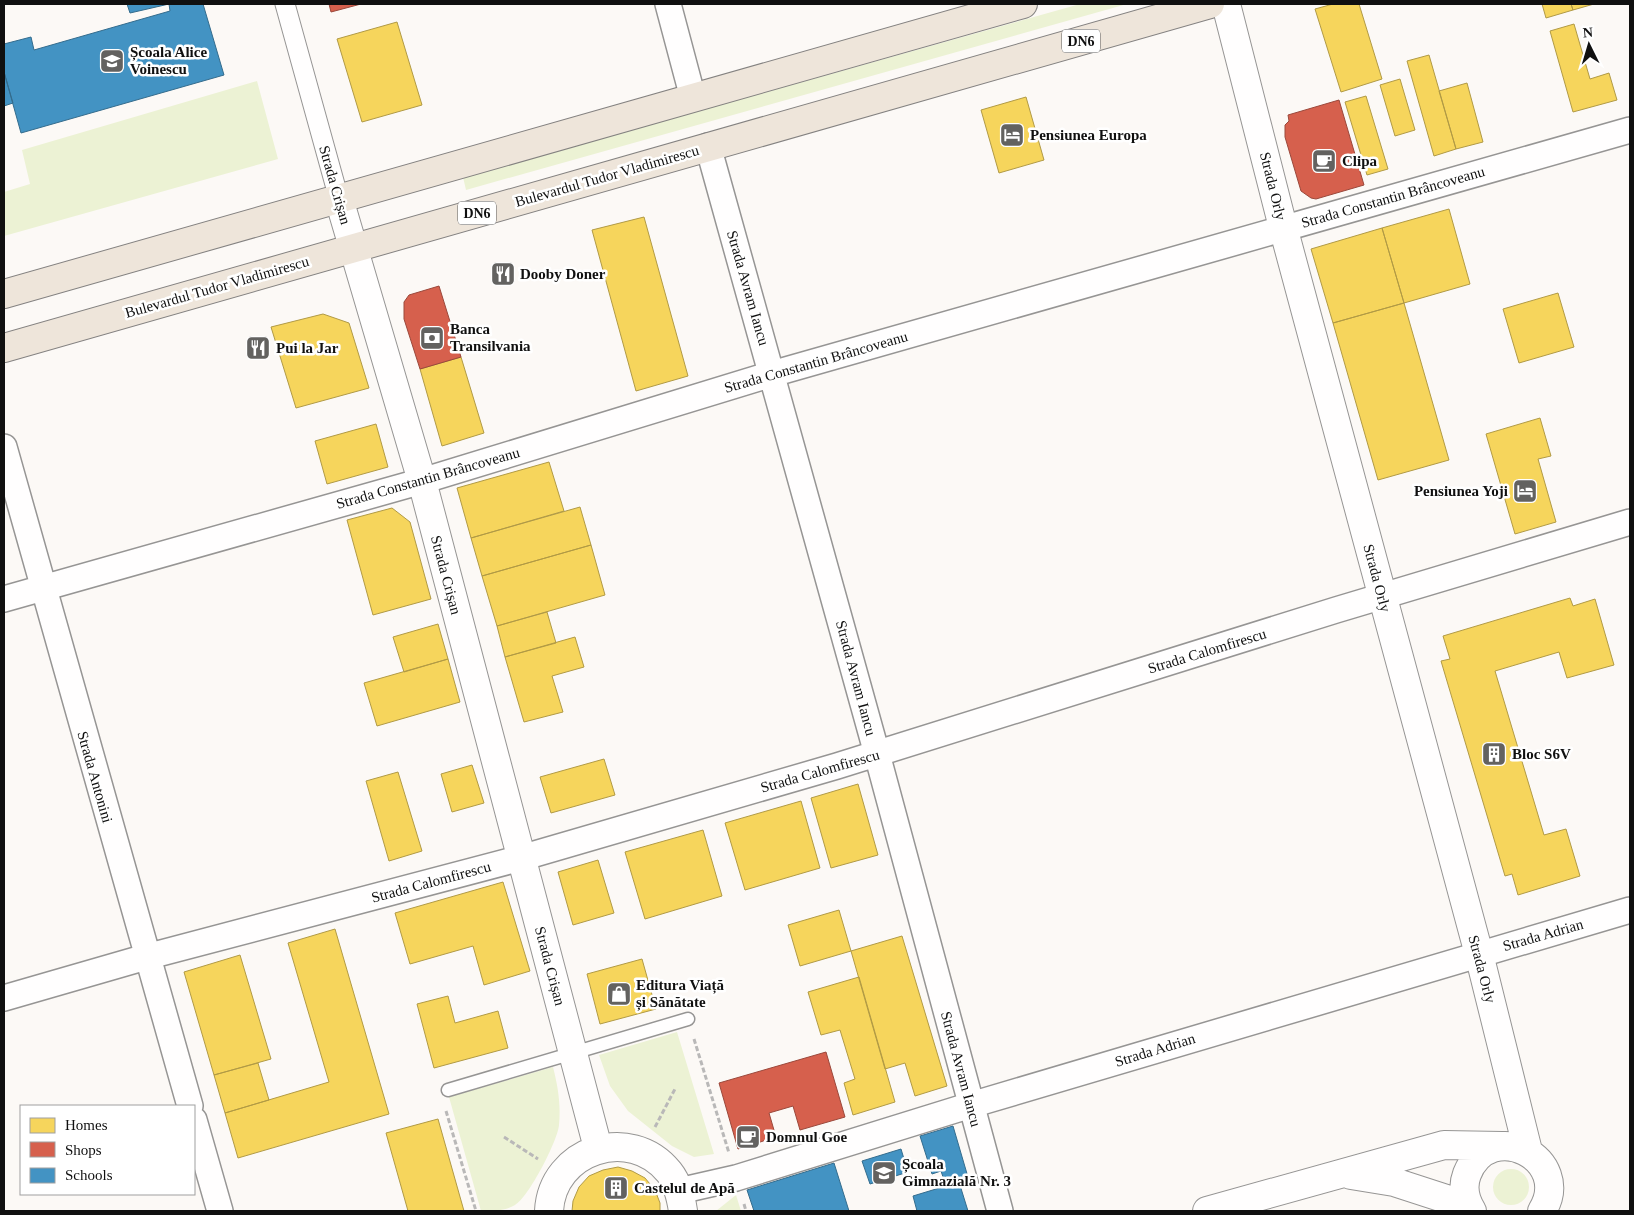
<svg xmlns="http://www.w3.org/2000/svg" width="1634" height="1215" viewBox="0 0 1634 1215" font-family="'Times New Roman',serif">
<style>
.green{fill:#ecf2d4}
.homes{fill:#f6d55c;stroke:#b19a45}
.shops{fill:#d6604d;stroke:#9b483b}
.schools{fill:#4393c3;stroke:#346c8d}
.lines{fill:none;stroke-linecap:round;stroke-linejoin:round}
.service-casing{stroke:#969594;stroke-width:15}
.pedestrian-casing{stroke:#969594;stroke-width:21}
.minor-casing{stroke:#969594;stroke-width:28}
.tertiary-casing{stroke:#969594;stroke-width:30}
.primary-casing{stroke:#848281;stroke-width:30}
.path{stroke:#b9b8b8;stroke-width:3;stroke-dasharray:5 2.5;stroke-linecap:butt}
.service{stroke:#fffefe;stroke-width:12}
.pedestrian{stroke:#fffefe;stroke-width:19}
.minor{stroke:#fffefe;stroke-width:25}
.tertiary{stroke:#fffefe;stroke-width:28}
.primary{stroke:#eee5da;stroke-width:28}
.labels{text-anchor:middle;stroke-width:5;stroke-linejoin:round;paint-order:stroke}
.shield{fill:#fff;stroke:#585858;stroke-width:1}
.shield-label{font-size:14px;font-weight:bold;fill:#101010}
.poi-label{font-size:15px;font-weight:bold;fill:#101010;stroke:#fff;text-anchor:start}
.street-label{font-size:15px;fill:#101010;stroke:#fff}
</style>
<rect width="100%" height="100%" fill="#fcf9f6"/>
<path class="green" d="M1080,4H1127L466,190L463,177Z
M257,81L278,159L4,236V192L30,184L22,150Z
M677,1032L714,1154L694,1157L672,1146L628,1111L610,1086L599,1055Z
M553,1067C558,1087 561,1104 559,1125C558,1140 529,1197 515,1205C505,1211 492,1211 481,1211L449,1097Z
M1493 1187a18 18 0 1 1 36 0a18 18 0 1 1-36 0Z
M736,1195L741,1211H716Z"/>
<path class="homes" d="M1333,4H1359L1382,79L1341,92L1315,9Z
M1542,4H1571L1573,10L1546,18Z
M1571,4H1594L1573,10Z
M397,22L422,105L362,122L337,39Z
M1574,24L1590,79L1609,73L1617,100L1573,112L1550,31Z
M1429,55L1456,149L1434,156L1407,61Z
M1400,79L1415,130L1395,136L1380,85Z
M1467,83L1483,142L1456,149L1439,91Z
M1366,96L1388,169L1367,175L1345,102Z
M1026,97L1044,160L999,173L981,110Z
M1449,209L1470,284L1404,303L1382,228Z
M644,217L688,376L636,391L592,230Z
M1382,228L1404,303L1333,323L1311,249Z
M1558,293L1574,347L1519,363L1503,309Z
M1404,303L1449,460L1378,480L1333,323Z
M323,314L349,323L369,388L296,408L271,327Z
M461,357L484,433L442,446L420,369Z
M1540,418L1551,456L1538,459L1556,522L1515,534L1486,434Z
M376,424L388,467L327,484L315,441Z
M549,462L564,511L471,538L457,488Z
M580,507L591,545L482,576L471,538Z
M392,508L410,522L431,599L373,615L347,520Z
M591,545L605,595L497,626L482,576Z
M1570,598L1573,606L1595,599L1614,665L1567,678L1559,652L1495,671L1544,835L1566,829L1580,876L1518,895L1512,874L1505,876L1441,661L1450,659L1443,636Z
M547,612L556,643L505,657L497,626Z
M438,624L448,659L404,672L393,637Z
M575,637L584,667L552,676L563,712L524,722L505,657Z
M448,659L460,702L377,726L364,683Z
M604,759L615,795L551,813L540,777Z
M472,765L484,803L452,812L441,774Z
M398,772L422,851L389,861L366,781Z
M858,784L878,855L831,868L811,798Z
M801,801L820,868L745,890L725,823Z
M703,830L722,896L645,919L625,852Z
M598,860L614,913L573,925L558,872Z
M503,882L530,971L484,985L473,946L410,964L395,913Z
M839,910L851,951L800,966L788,925Z
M335,929L389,1114L238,1158L225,1113L329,1082L288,943Z
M902,936L947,1086L915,1096L905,1063L885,1069L851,951Z
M240,955L271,1059L214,1075L184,972Z
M642,959L656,1009L600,1024L587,974Z
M859,977L895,1102L853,1115L844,1083L855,1079L840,1030L821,1035L808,992Z
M448,996L455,1023L498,1011L508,1048L434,1068L417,1004Z
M258,1063L269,1100L225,1113L214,1075Z
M438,1119L464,1211H408L386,1133Z
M618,1167L632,1171L645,1178L655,1190L660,1203V1211H572L573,1201L579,1187L589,1176L603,1170Z"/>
<path class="shops" d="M329,4H361L331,12Z
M1339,100L1364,185L1316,199L1311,198L1301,191L1285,137V125L1289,121L1288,115Z
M439,286L461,357L420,369L404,319V302L409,295Z
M826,1052L845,1117L800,1130L793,1106L769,1113L776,1137L738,1149L719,1083Z"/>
<path class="schools" d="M127,4H169L130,13Z
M169,4H203L224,75L21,133L4,72V44L31,37L34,50L170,11Z
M4,72L13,103L4,106Z
M953,1126L970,1184L960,1186L959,1182L946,1186L941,1171L932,1174L920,1136Z
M901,1149L908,1172L870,1184L862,1161Z
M834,1163L849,1211H754L747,1190Z
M959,1182L968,1211H917L913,1196Z"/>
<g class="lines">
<defs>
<path id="service" d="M448,1090L688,1019"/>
<path id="pedestrian" d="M285,4L339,199"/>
<path id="minor" d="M668,4L693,98
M708,146L877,754L1000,1211
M4,447L190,1106
M4,599L422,481L772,374L1630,130
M4,998L146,957L521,858L837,766L1336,610L1630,522
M194,1120L220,1211
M679,1191L736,1178L971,1105L1630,910"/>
<path id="tertiary" d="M1226,4L1283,227L1479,954L1528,1151
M339,199L422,481L598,1148
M1351,1175L1394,1182L1468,1206
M549,1211C552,1150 630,1124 669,1172C678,1183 681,1198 683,1211
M1207,1211L1444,1145L1502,1146
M1472,1211C1465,1200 1462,1187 1467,1174C1490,1116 1574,1159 1542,1211"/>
<path id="primary" d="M4,294L1023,4
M4,348L1210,4"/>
</defs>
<use href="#service" class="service-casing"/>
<use href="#pedestrian" class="pedestrian-casing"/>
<use href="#minor" class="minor-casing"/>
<use href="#tertiary" class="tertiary-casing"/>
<use href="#primary" class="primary-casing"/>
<path class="path" d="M694,1039L729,1153
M446,1111L476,1211
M655,1127L675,1089
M504,1137L538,1159
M744,1204L746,1211"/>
<use href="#service" class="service"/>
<use href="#pedestrian" class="pedestrian"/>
<use href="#minor" class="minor"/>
<use href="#tertiary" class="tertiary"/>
<use href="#primary" class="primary"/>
</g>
<defs>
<symbol id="school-square" viewBox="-11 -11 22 22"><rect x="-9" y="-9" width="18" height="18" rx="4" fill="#636260" stroke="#fff"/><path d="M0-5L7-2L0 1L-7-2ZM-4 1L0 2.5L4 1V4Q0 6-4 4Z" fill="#fff"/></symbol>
<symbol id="hotel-square" viewBox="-11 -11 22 22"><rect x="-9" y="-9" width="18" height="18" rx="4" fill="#636260" stroke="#fff"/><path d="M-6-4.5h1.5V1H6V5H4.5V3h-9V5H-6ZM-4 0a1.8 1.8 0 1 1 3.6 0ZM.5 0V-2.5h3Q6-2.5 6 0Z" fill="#fff"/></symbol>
<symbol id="cafe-square" viewBox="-11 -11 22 22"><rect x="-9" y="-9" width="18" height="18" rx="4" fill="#636260" stroke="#fff"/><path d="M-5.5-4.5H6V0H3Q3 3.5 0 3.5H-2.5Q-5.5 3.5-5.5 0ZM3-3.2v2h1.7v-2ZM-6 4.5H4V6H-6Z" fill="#fff"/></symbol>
<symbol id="restaurant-square" viewBox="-11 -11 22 22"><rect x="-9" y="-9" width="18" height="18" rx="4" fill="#636260" stroke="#fff"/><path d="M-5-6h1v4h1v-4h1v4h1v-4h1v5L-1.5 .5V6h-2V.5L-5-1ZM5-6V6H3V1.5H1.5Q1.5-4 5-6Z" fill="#fff"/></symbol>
<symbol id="bank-square" viewBox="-11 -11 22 22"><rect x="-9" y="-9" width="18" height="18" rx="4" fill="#636260" stroke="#fff"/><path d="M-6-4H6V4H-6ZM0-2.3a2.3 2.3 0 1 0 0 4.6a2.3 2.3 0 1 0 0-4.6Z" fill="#fff"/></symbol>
<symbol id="building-square" viewBox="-11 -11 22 22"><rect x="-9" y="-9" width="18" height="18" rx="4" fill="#636260" stroke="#fff"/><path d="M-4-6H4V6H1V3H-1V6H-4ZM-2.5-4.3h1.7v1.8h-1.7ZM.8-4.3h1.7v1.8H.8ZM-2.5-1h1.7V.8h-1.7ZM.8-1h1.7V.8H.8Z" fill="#fff"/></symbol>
<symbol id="shop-square" viewBox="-11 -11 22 22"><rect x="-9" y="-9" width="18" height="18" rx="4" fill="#636260" stroke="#fff"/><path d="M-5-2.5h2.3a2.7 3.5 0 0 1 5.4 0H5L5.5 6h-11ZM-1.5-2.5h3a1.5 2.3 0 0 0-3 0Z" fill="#fff"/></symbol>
</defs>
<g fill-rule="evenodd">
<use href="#school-square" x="98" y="47" width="28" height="28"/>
<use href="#hotel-square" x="998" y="121" width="28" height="28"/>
<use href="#cafe-square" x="1310" y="147" width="28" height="28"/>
<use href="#restaurant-square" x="489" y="260" width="28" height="28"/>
<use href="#bank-square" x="418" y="324" width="28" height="28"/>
<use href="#restaurant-square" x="244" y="334" width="28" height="28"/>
<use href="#hotel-square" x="1511" y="477" width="28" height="28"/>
<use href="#building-square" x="1480" y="740" width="28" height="28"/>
<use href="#shop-square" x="605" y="980" width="28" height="28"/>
<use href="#cafe-square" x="734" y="1123" width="28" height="28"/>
<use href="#school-square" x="870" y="1159" width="28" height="28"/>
<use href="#building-square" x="602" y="1174" width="28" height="28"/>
</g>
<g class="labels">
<g class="shield">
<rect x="1062" y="29.5" width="38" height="23" rx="4"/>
<rect x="458" y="201.5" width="38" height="23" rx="4"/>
</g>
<g class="shield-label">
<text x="1081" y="46">DN6</text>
<text x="477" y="218">DN6</text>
</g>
<g class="poi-label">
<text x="130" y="57">Școala Alice<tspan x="130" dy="17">Voinescu</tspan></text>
<text x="1030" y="140">Pensiunea Europa</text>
<text x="1342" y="166">Clipa</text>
<text x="520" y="279">Dooby Doner</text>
<text x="450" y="334">Banca<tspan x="450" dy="17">Transilvania</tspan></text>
<text x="276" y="353">Pui la Jar</text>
<text x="1508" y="496" text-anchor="end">Pensiunea Yoji</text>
<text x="1512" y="759">Bloc S6V</text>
<text x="636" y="990">Editura Viață<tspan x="636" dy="17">și Sănătate</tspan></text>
<text x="766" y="1142">Domnul Goe</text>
<text x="902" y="1169">Școala<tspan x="902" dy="17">Gimnazială Nr. 3</tspan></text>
<text x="634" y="1193">Castelul de Apă</text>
</g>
<g class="street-label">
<text transform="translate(607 176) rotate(-16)" y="5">Bulevardul Tudor Vladimirescu</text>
<text transform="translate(335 185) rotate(74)" y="5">Strada Crișan</text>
<text transform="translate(1273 186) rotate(76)" y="5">Strada Orly</text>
<text transform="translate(1393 197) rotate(-16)" y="5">Strada Constantin Brâncoveanu</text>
<text transform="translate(217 287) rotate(-16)" y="5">Bulevardul Tudor Vladimirescu</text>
<text transform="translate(748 288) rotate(74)" y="5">Strada Avram Iancu</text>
<text transform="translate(816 362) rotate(-16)" y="5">Strada Constantin Brâncoveanu</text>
<text transform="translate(428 478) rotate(-16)" y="5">Strada Constantin Brâncoveanu</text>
<text transform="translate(446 575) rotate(75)" y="5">Strada Crișan</text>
<text transform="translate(1377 578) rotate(75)" y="5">Strada Orly</text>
<text transform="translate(1207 651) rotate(-17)" y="5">Strada Calomfirescu</text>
<text transform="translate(856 678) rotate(75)" y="5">Strada Avram Iancu</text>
<text transform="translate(820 771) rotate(-16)" y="5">Strada Calomfirescu</text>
<text transform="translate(95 777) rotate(74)" y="5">Strada Antonini</text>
<text transform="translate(431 882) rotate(-15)" y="5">Strada Calomfirescu</text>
<text transform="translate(1543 935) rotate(-16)" y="5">Strada Adrian</text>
<text transform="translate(550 966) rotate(75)" y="5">Strada Crișan</text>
<text transform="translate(1482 969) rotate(75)" y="5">Strada Orly</text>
<text transform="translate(1155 1050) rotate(-17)" y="5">Strada Adrian</text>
<text transform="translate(961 1069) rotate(75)" y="5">Strada Avram Iancu</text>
</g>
</g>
<rect width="1634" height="1215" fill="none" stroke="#101010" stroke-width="10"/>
<rect x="20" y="1105" width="175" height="90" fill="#ffffff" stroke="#9f9f9f"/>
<rect x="30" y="1118" width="25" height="15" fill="#f6d55c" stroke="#9f9f9f"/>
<text x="65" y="1130" font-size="15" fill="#101010">Homes</text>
<rect x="30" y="1142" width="25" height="15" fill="#d6604d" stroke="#9f9f9f"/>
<text x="65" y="1155" font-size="15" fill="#101010">Shops</text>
<rect x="30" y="1168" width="25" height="15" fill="#4393c3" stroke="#9f9f9f"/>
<text x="65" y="1180" font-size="15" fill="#101010">Schools</text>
<g transform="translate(1589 45) rotate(355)" stroke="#ffffff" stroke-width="4" paint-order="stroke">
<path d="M0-4L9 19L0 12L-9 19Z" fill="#101010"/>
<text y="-8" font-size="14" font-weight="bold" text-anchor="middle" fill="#101010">N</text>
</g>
</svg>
